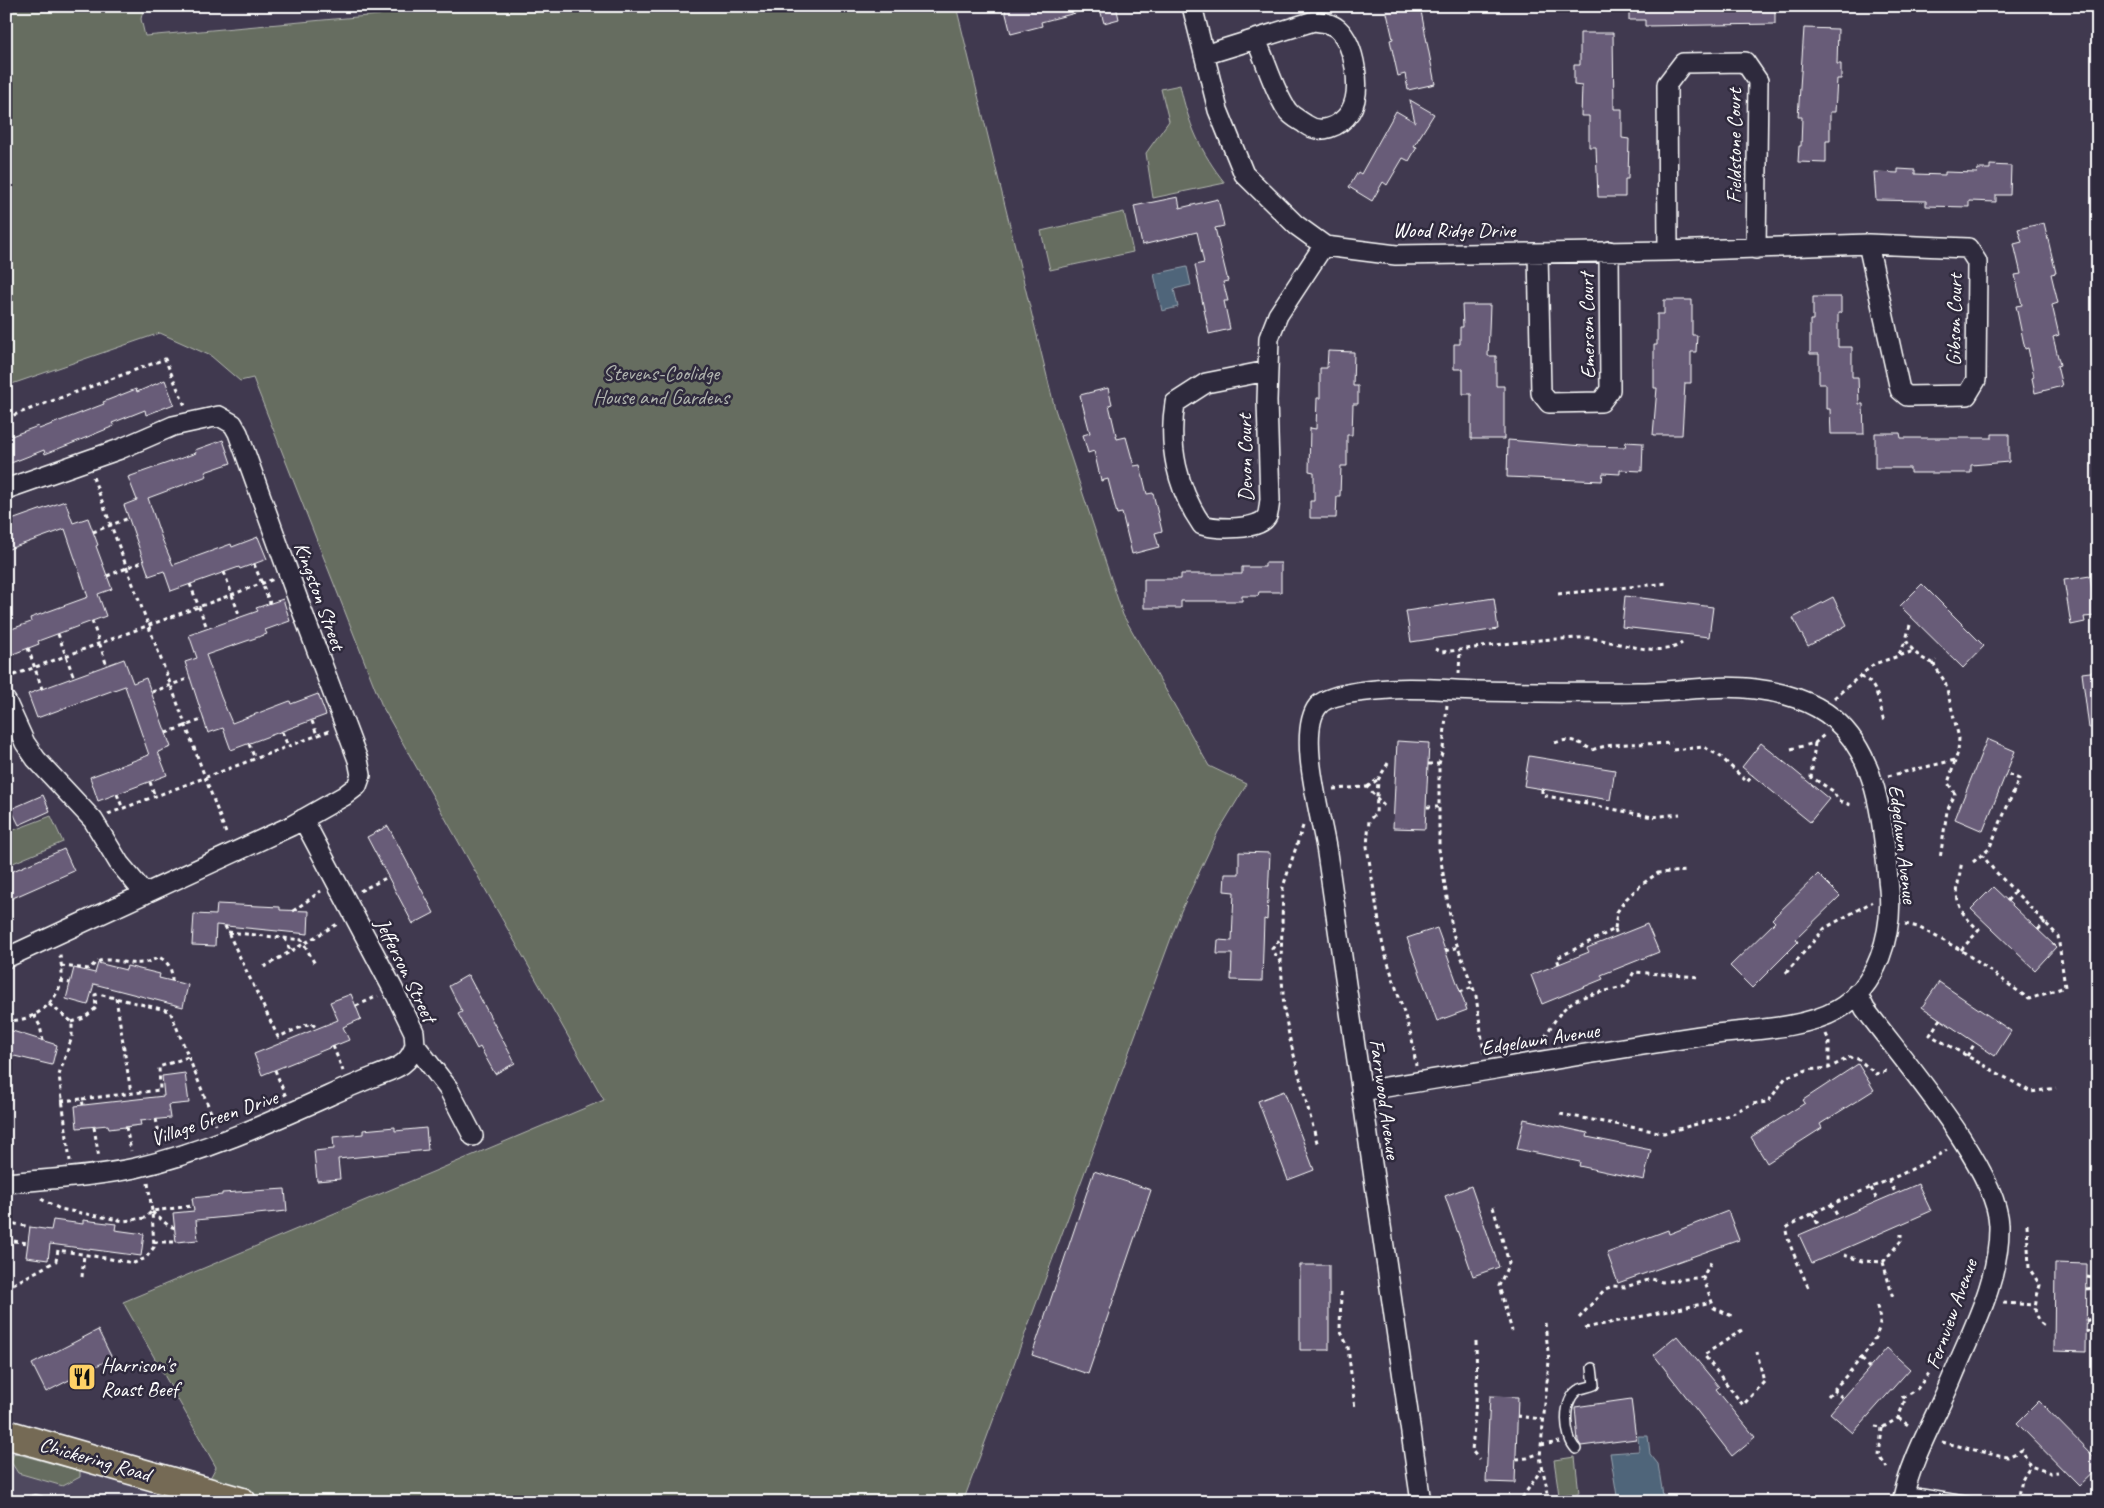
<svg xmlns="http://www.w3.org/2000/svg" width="2104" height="1508" viewBox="0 0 2104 1508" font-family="Caveat,sans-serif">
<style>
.built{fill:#50485e}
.green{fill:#666d60;stroke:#b2b6b0}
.water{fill:#4f657a;stroke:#95a3af}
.building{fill:#685c78;stroke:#fff}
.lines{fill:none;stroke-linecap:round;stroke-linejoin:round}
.lane-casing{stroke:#fff;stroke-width:12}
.street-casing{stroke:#fff;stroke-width:22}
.primary-casing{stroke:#fff;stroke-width:31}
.path{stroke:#fff;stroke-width:3;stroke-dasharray:4 4;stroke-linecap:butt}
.lane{stroke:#2f2a3d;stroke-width:9}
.street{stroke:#2f2a3d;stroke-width:19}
.primary{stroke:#746b55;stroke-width:28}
.labels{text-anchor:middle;stroke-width:5;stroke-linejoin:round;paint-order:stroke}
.street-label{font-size:21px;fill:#fff;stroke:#2f2a3d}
.park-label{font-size:21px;fill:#b2b6b0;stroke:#2f2a3d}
.poi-label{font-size:21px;fill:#fff;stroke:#2f2a3d;text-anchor:start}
</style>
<rect width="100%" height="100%" fill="#40394f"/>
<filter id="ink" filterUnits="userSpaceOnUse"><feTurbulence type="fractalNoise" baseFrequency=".02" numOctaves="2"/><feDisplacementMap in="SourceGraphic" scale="10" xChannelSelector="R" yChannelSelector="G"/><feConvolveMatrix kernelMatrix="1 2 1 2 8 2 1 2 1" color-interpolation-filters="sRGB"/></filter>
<g filter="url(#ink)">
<path class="built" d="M6,1447L173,1492L153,1502H6Z"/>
<path class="green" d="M6,6H144L141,19L145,36L379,15L401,6H956L1055,409L1123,615L1209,766L1247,784L1218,832L1181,911L963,1502H197L216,1467L123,1302L604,1100L382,706L253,378L240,381L211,356L160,333L6,386Z
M1180,85C1188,123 1201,153 1225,183L1153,198L1146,153L1169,121L1161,89Z
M1124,212L1133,252L1050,270L1041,231Z
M51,816L63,842L6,866V833Z
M14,1453L80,1471V1477L63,1486L18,1473L11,1462Z
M1575,1457L1579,1493L1559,1495L1554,1460Z"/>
<path class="water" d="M1187,267L1191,285L1174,289L1178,307L1162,311L1154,274Z
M1638,1436H1648L1650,1454L1658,1464L1664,1502H1618L1610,1453L1639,1451Z"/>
<path class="building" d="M1004,6H1083V11L1041,22L1042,26L1011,34Z
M1099,6H1116L1119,19L1104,23Z
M1397,6H1420L1435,84L1408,90L1405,74L1398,76L1390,40L1393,39L1386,9Z
M1629,6H1775V24L1645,26V20H1629Z
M1804,28L1838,29L1837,64H1841V79H1837L1835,112H1830V141H1826V163L1798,162L1799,146H1801L1802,117H1798Z
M1580,33H1613L1614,109H1622V138L1629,139L1628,179H1625V197H1598L1596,147H1589V116H1581L1582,86L1574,85V65H1580Z
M1410,100L1434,114L1414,146L1417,147L1409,161L1403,158L1387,185L1383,182L1372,201L1349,187L1358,172L1361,174L1396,111L1415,122Z
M1990,165L2011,166L2010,195H1996V202L1969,201V207L1926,206V201L1876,200L1874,172L1898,173V169L1915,170V174L1945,175V172L1977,173L1978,169H1990Z
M1178,197L1180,208L1218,199L1224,226L1215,228L1228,281L1223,282L1228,301H1224L1230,329L1209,334L1195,265L1204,263L1197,232L1142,245L1134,206Z
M2044,223L2056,273L2051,274L2058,303L2052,305L2059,335L2053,337L2060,365L2057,366L2062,386L2035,393L2032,378L2034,377L2028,348L2025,349L2016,306L2022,305L2015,275L2021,274L2014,244L2022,242L2018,229Z
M1813,297H1841V313H1838V347H1852V377H1858L1859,404H1863L1864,434H1831L1830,409H1826V384H1819V354H1810V320H1813Z
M1664,300H1692V335H1697L1696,352H1691V383H1685L1682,435H1653L1657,388H1654V345H1657V314H1664Z
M1462,305H1490L1488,356H1496V386H1504V439H1471V394H1463V369H1454V344H1460V327H1463Z
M1328,351L1354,352L1353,386H1358V404H1353L1352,435H1347V466H1341L1340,496H1337L1336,518H1310V501H1314V472L1309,471L1310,428L1316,429L1317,398H1320V368H1327Z
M165,380L174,404L146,415L145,410L112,423L114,426L73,443L45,454L44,450L6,465V438L38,426L39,429L104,404L103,402L136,389L137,392Z
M1108,388L1112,404L1109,405L1117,439L1126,437L1134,466L1140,465L1147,494L1153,493L1162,531L1155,533L1159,547L1132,554L1122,513L1117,514L1108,479L1101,481L1094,451L1088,453L1083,435L1090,433L1080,395Z
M1875,433H1900L1901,438H1992V434H2009V462L1971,465V473H1910V468H1875Z
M223,440L231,463L205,472L207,476L148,498L162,539L173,565L231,544L232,547L258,537L267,559L240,569L239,567L171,591L164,571L149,576L124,505L137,500L128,477L196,453L195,450Z
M1508,440L1583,446L1625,447L1626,442L1643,443L1642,471L1620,470V474L1603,473L1602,481L1507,477Z
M65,501L73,523L88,518L98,545L96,546L112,589L98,594L106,616L38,641L39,644L13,654L6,631L31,622L30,618L88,597L65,529L6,550V522Z
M1265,563H1281V592H1259L1258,596H1242V601H1181V608H1144V579H1181V574H1242V567H1265Z
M2090,576L2096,616L2084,617L2085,622L2071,625L2064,580Z
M1922,584L1984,646L1963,668L1900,606Z
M1625,596L1713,607L1709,637L1622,627Z
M1833,597L1847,625L1808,646L1793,618Z
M1494,598L1498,629L1411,642L1406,611Z
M283,599L290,621L265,630L267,634L206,655L221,697L232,723L290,701L291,704L318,694L326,715L231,750L223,728L208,733L185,662L197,658L189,635L258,611L256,608Z
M124,659L133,683L146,678L171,747L158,752L167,775L98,801L90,777L149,755L125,686L37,718L28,694Z
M2098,671V727L2089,728L2082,673Z
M1987,739L2015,751L1983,831L1955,819Z
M1397,741L1429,743L1425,829L1393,828Z
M1761,743L1829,799L1810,822L1742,767Z
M1529,756L1615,770L1610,800L1524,786Z
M43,795L50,811L19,825L11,809Z
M388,826L434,913L413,924L367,837Z
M64,849L74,871L6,901V874Z
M1239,852L1270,853L1267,920L1264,919L1262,981L1231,980L1232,954H1217L1218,940L1232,941L1234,892L1224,891L1225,874H1239Z
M1818,874L1840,896L1796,939L1798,942L1752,988L1730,966L1775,922L1772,919Z
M1993,887L2056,947L2035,970L1971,909Z
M217,904L280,907V910L309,911L308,934L216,925L215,946L192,945L194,914L216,915Z
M1647,924L1659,952L1601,975L1603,979L1542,1004L1531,975L1589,952L1587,948Z
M1437,928L1467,1010L1437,1021L1407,938Z
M98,963L126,970L127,966L160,974L159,978L188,985L183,1007L94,984L88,1005L66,999L74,968L95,973Z
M468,975L515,1063L495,1074L480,1047L477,1049L458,1014L462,1012L449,986Z
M1939,982L2011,1031L1995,1056L1922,1007Z
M351,994L361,1019L343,1027L349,1040L262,1075L254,1054L338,1020L330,1002Z
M6,1029L57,1045L52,1065L6,1054Z
M1858,1064L1874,1090L1820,1124L1822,1128L1767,1163L1751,1137L1805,1103L1803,1100Z
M185,1073L189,1103L168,1105L170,1118L140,1121L141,1125L109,1129L108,1125L77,1128L75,1106L164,1096L162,1076Z
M1284,1091L1314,1170L1288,1180L1258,1101Z
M1524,1119L1588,1133L1587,1137L1651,1150L1644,1180L1579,1166L1580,1162L1517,1149Z
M395,1127V1131L426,1128L428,1150L338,1159L340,1179L317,1181L314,1151L334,1149L333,1137L363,1134V1130Z
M1094,1171L1151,1190L1088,1374L1032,1355Z
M1918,1184L1931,1211L1812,1263L1799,1235Z
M1471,1186L1499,1267L1473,1276L1445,1196Z
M285,1189L287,1211L196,1220L198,1240L176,1242L173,1213L194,1211L192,1198L222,1195V1193Z
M1728,1211L1739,1240L1618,1283L1607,1253L1668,1230L1669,1234Z
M53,1220L83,1224V1220L116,1224L115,1230L144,1234L141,1256L50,1244L48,1260L26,1257L30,1227L51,1230Z
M2055,1263L2087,1264L2086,1352L2054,1351Z
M1300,1265H1329V1350H1300Z
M98,1330L112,1358L46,1392L32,1364Z
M1677,1336L1719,1387L1716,1389L1755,1437L1732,1456L1654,1355Z
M1887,1348L1910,1369L1853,1433L1830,1413Z
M1490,1396L1518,1397L1515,1483L1486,1482Z
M1631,1399L1636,1439L1581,1446L1578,1441L1575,1407Z
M2039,1401L2098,1461V1468L2079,1486L2017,1423Z"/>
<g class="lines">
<defs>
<path id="lane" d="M1576,1449C1564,1437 1562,1401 1578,1390C1582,1388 1589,1387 1594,1385L1592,1368
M1904,1491L1970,1502
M35,1500L40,1501"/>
<path id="street" d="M1192,6L1218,110L1244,174L1296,225L1325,246L1396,255L1668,251L1868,244L1968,248L1977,262L1976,380L1967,395L1907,396L1900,390L1868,244
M1204,55L1314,21C1323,22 1331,23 1338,29C1355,45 1363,91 1350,112C1340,127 1320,135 1305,124C1299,120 1290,115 1287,110C1274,91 1266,61 1256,40
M1668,251L1667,84L1683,63L1745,62L1758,81L1756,249
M1538,253L1541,393L1549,403L1601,402L1610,390L1609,251
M1267,371L1206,383L1175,403C1168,446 1177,489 1202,525C1215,529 1260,531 1267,516C1269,512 1269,505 1270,500L1267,401L1269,338L1278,315L1324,245
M6,489L120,449L173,426L219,416L233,424L238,433L301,608L358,760L361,775L357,786L344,796L291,826L6,958
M6,701L25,743L36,759L93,820L119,863L145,894
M303,819L393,989L414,1032L415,1045L448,1088L473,1136
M1857,993L1865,1009C1901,1058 1997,1167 1999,1225C2000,1279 1973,1328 1953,1376C1936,1417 1911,1458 1902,1502
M1361,1091C1474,1073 1587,1053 1700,1036C1741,1030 1802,1030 1837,1010C1878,987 1893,933 1889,889C1883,832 1881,759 1834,719C1813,701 1782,692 1755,689C1717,684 1676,692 1637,692C1583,693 1529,692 1476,691C1447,690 1418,687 1390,689C1374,690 1328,693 1318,706C1296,733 1322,819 1327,853C1358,1069 1390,1285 1421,1502
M6,1183C49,1179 92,1177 135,1168C209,1151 275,1120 344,1089C355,1085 365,1080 376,1076C394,1069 409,1066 415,1045
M174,1502L199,1489"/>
<path id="primary" d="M6,1434L242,1502"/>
</defs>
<use href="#lane" class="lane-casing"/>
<use href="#street" class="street-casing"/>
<use href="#primary" class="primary-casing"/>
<path class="path" d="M6,418L165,359L185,406
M93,477L227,836
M93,532L129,518
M254,564L270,603
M224,572L240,617
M107,576L144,561
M190,584L207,628
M1558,594L1669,583
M92,621L107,666
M1910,625L1906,640C1912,651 1920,659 1933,663L1936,660
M58,634L74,678
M28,648L42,689
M1435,649L1442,652C1481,648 1520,640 1559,639C1569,639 1580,637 1590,638C1614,641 1662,659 1682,643
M1899,654L1906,640
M1933,663L1945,682L1959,738L1958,752L1948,783L1955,794L1947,811L1940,859
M1459,674L1460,650
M1860,677C1878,681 1880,707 1884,723
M6,678L274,579
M152,692L190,678
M1834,698L1874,664L1914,651
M1447,705L1443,749L1439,764V849L1453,934L1476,996L1484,1053
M312,721L317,735
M282,732L288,746
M166,733L204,719
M1555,743C1570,737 1579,742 1592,750C1615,741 1647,745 1672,743
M1815,743L1811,777L1833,791L1839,801L1854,806
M249,744L255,759
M1791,749L1815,743L1824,735
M1673,750L1704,747L1721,757L1747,782L1753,775
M1388,763L1378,780L1376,813L1369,820L1367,847L1383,947L1412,1038L1416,1066
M1428,764H1439
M1888,776L1955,760
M150,782L155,797
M1367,787L1377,780
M1333,789L1367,787L1384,806
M1542,789V795L1652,817L1680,814
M117,794L123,809
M1585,804L1586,796
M1427,807H1438
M108,814L329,731
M1303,826L1283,887L1281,963L1284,1009L1290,1040L1318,1146
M1973,862L1989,849L2019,779L2006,773
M360,891L388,877
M2007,901L2015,892
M293,911L321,891
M1905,924L1918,927L1961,950L2029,999L2065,987L2058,936L1993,869L1983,856
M225,926L278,1037L311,1023L317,1028
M1615,929L1617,935
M2038,930L2045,922
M228,932L302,940L316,966
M285,938L290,951
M1961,950L1979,930C1951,906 1956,895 1962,861
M1445,951L1458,947
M1281,963L1272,949L1281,938
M1559,964L1557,958L1615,929L1617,912L1626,899L1642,884L1658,873L1687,871
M61,966L90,969C102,951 122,966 141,963C147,963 154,960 159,957C170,963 172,970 172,981
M264,967L339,923
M1786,973L1825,928L1872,902
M60,981L70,983
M1460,992L1473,987
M116,998L131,1093
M49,1004L72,1022V1037L59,1075L70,1161
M356,1006L378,996
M34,1015L40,1026L43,1041
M1940,1019L1930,1035L2031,1092L2056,1088
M6,1020C33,1024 62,1000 62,973C62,966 60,959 60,953
M72,1022L84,1018L96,1008L95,995L98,994L170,1011L216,1125
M1826,1034L1829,1041V1068
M1542,1044C1549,1029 1560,1008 1576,1000C1590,993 1610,991 1626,986L1634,972L1699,977
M333,1046L343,1071
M1967,1056L1975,1043
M275,1070L286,1097
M82,1099L160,1090L159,1067L188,1057
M61,1101L82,1099L83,1105
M1560,1114L1664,1133L1726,1116L1752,1104L1768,1102L1786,1077L1807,1070L1829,1068L1850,1057L1858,1059L1876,1074L1890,1070
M156,1119L161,1143
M94,1127L99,1158
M126,1127L131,1151
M1889,1180L1896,1194
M1871,1188L1878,1202
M41,1199L60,1209L124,1221L145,1218L152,1211L193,1206
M1831,1204L1838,1217
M1493,1207L1509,1263L1499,1286L1512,1331
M152,1212L169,1226L175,1228
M1812,1213L1819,1226
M6,1222L30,1227
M2027,1224L2029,1268L2040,1285C2036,1300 2029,1319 2047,1327
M6,1240L28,1243
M154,1242H176
M1844,1255L1862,1261L1883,1262L1901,1241V1234
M1883,1262L1893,1298
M82,1277L84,1254
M1703,1277L1714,1308L1732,1316
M2087,1277L2093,1278L2098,1274
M1808,1287C1803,1274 1785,1238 1786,1228C1837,1197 1896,1182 1947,1150
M6,1288L56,1261L58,1250L134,1263L146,1258L154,1247L152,1211L148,1183
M2087,1289L2098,1287
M1341,1292L1340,1330L1348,1347L1355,1409
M2003,1303L2035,1305
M1579,1318L1605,1289L1613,1286L1625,1287L1652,1279L1662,1282L1703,1277L1711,1262
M2086,1321L2093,1318L2097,1311
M1545,1323L1549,1361L1540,1457L1550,1502
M1585,1328L1712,1302
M1742,1330L1704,1355L1743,1405L1764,1382L1757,1352
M2086,1332L2093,1328L2098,1311
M1476,1341L1477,1387L1472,1451L1479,1459
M1862,1359L1869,1368
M1833,1390L1843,1398
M1828,1396C1841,1381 1880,1342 1880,1322C1880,1316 1877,1308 1876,1302
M1903,1398L1917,1389L1930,1372
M1517,1416L1542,1419
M1898,1418L1911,1427
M1875,1427L1882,1428L1898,1418L1905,1400L1902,1395
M1882,1428L1879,1456L1887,1468
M1942,1442L1999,1456L2008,1457L2022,1450L2030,1466L2051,1473L2058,1472
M1541,1445L1560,1442
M1516,1459L1527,1458L1540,1453
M1516,1502L1520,1501L1541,1470
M1806,1502L1810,1499L1813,1502
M2018,1502L2022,1479L2030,1466"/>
<use href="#lane" class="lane"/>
<use href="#street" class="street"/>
<use href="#primary" class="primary"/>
</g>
</g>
<defs>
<symbol id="restaurant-square" viewBox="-11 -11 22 22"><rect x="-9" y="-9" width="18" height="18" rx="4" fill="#ffd166" stroke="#2f2a3d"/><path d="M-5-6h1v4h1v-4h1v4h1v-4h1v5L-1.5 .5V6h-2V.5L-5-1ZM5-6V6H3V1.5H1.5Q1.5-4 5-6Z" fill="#111"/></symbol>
</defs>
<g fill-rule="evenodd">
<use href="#restaurant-square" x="66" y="1361" width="32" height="32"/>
</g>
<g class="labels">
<g class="street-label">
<text transform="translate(1734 146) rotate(-90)" y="7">Fieldstone Court</text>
<text x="1454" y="237">Wood Ridge Drive</text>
<text transform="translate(1954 320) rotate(-89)" y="7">Gibson Court</text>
<text transform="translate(1587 326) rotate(-91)" y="7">Emerson Court</text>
<text transform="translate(1245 458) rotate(-91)" y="7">Devon Court</text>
<text transform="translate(320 596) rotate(70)" y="7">Kingston Street</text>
<text transform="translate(1903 844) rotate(83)" y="7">Edgelawn Avenue</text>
<text transform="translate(406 970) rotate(64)" y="7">Jefferson Street</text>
<text transform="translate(1540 1039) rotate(-9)" y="7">Edgelawn Avenue</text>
<text transform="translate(1385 1099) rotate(82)" y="7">Farrwood Avenue</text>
<text transform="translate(214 1118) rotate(-19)" y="7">Village Green Drive</text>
<text transform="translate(1951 1314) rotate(-70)" y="7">Fernview Avenue</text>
<text transform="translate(95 1459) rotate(16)" y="7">Chickering Road</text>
</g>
<g class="park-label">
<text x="661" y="380">Stevens-Coolidge<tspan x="661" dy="24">House and Gardens</tspan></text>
</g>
<g class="poi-label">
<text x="101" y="1372">Harrison's<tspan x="101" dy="24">Roast Beef</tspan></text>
</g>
</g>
<rect width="2104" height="1508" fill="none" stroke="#2f2a3d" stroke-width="25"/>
<rect x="12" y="12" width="2079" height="1483" fill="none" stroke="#fff" stroke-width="2" filter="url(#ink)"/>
</svg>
